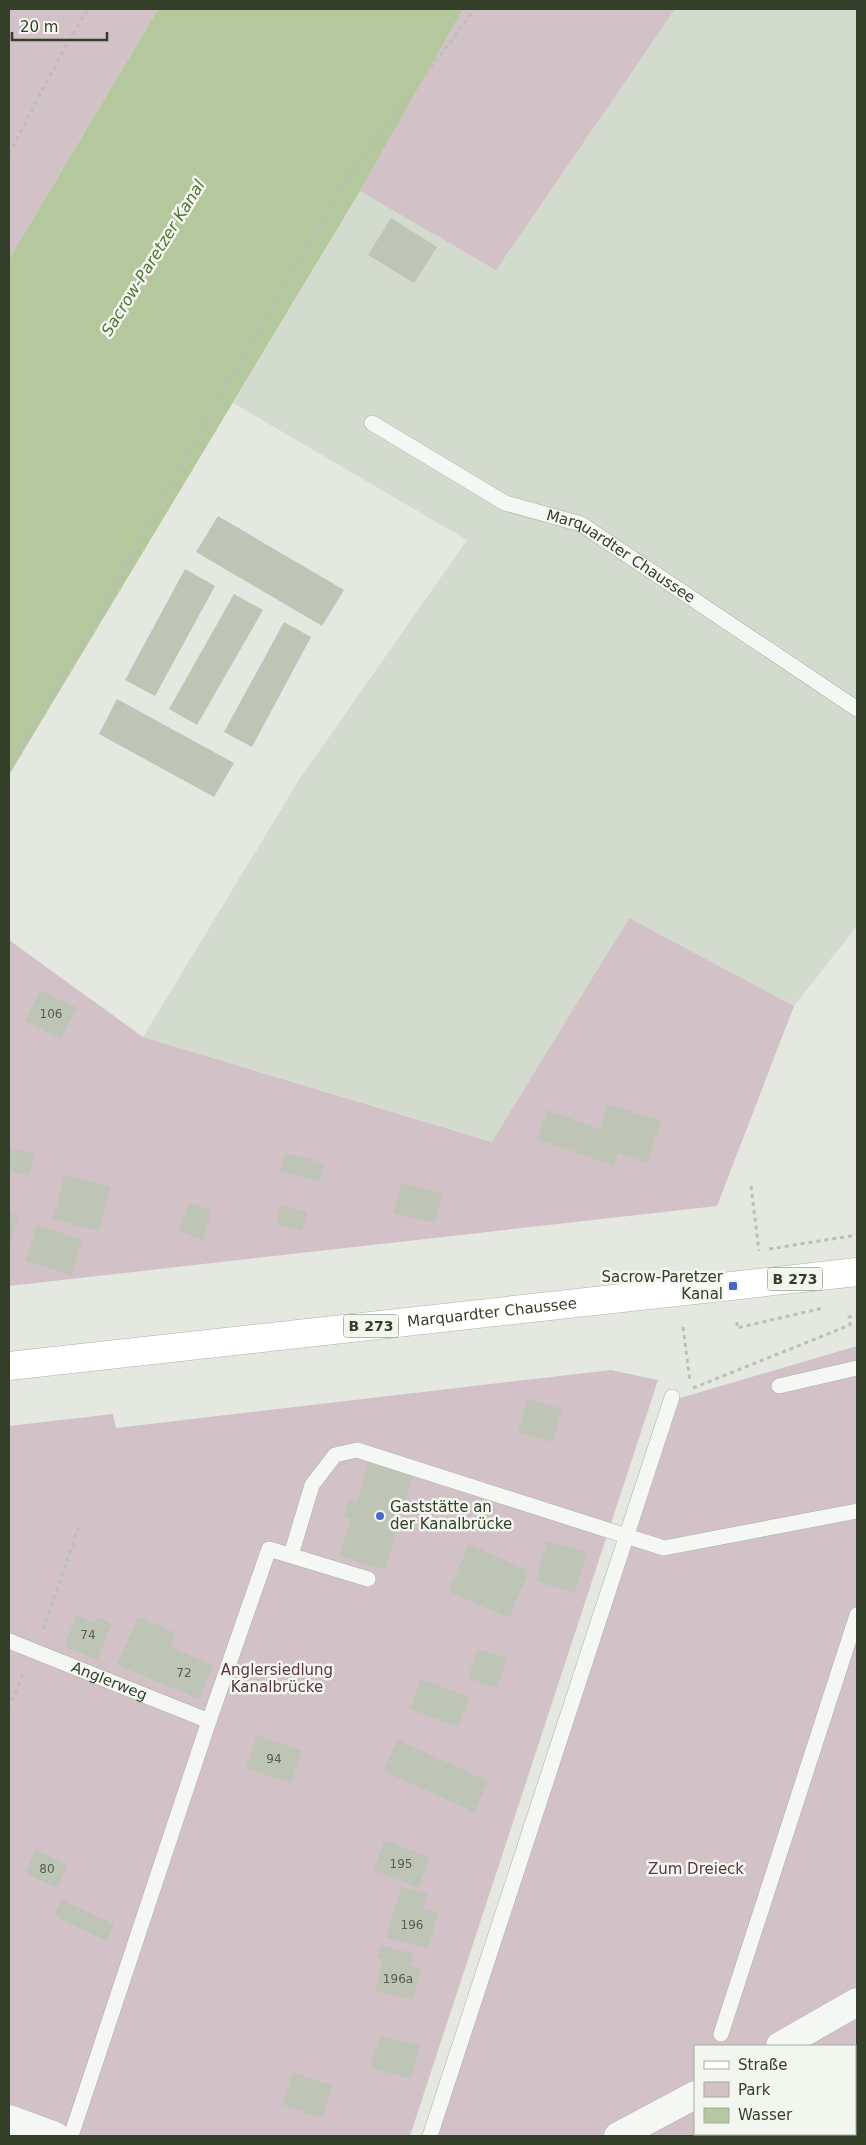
<svg xmlns="http://www.w3.org/2000/svg" width="866" height="2145" viewBox="0 0 866 2145" font-family="'DejaVu Sans',sans-serif">
	<rect width="100%" height="100%" fill="#e4e8e0"/>
	<polygon fill="#d3dace" points="463,9 857,9 857,926 794,1006 629,918 493,1142 143,1037 299,780 467,540 233,403 360,191"/>
	<g fill="#d2c1c7" fill-rule="evenodd">
		<polygon points="9,9 158,9 9,259"/>
		<polygon points="463,9 675,9 496,270 360,191"/>
		<polygon points="629,918 794,1006 717,1206 9,1286 9,940 143,1037 492,1142"/>
		<path d="M857,1346V2136H431L440,2128L680,1398ZM695,2046H855V2134H695Z"/>
		<polygon points="611,1370 658,1380 410,2136 9,2136 9,1426 113,1414 116,1428"/>
	</g>
	<polygon fill="#b4c79d" points="158,9 463,9 360,191 9,775 9,259"/>
	<g fill="#bec5b7">
		<polygon points="391,218 437,247 414,283 368,255"/>
		<polygon points="218,516 344,590 322,626 196,552"/>
		<polygon points="185,569 215,586 155,696 125,680"/>
		<polygon points="234,594 263,610 197,725 169,709"/>
		<polygon points="284,622 311,637 252,747 224,732"/>
		<polygon points="117,699 234,763 214,797 99,734"/>
		<polygon points="40,990 77,1008 61,1039 25,1021"/>
		<polygon points="607,1104 661,1121 647,1163 618,1153 614,1166 537,1139 547,1110 600,1129"/>
		<polygon points="9,1148 35,1154 29,1176 9,1171"/>
		<polygon points="285,1153 324,1163 320,1182 280,1171"/>
		<polygon points="64,1175 110,1187 99,1231 53,1219"/>
		<polygon points="401,1183 442,1193 435,1223 394,1213"/>
		<polygon points="189,1202 212,1211 202,1240 179,1231"/>
		<polygon points="280,1206 307,1212 302,1231 276,1225"/>
		<polygon points="9,1212 19,1216 9,1244"/>
		<polygon points="37,1225 83,1240 71,1275 26,1261"/>
		<polygon points="527,1399 562,1409 553,1442 518,1433"/>
		<polygon points="369,1462 413,1476 385,1570 339,1556 351,1519 344,1517 348,1501 356,1503"/>
		<polygon points="547,1541 587,1552 575,1593 536,1581"/>
		<polygon points="469,1544 529,1571 509,1618 448,1591"/>
		<polygon points="77,1615 95,1623 97,1617 112,1624 97,1660 64,1646"/>
		<polygon points="138,1617 176,1633 170,1647 213,1665 199,1699 117,1665"/>
		<polygon points="478,1649 507,1658 497,1688 468,1678"/>
		<polygon points="421,1679 469,1697 458,1727 410,1709"/>
		<polygon points="257,1735 302,1751 291,1783 246,1768"/>
		<polygon points="398,1740 488,1781 474,1812 383,1771"/>
		<polygon points="385,1840 430,1858 418,1888 373,1870"/>
		<polygon points="36,1850 68,1865 57,1888 25,1873"/>
		<polygon points="401,1887 427,1894 423,1909 438,1913 428,1949 386,1937"/>
		<polygon points="62,1900 114,1924 107,1941 54,1916"/>
		<polygon points="381,1945 414,1954 410,1966 421,1969 413,2000 375,1990 383,1959 377,1958"/>
		<polygon points="380,2035 420,2046 411,2079 370,2068"/>
		<polygon points="293,2072 333,2086 322,2118 282,2104"/>
	</g>
	<g fill="none" stroke-linecap="round" stroke-linejoin="round">
		<g stroke="#abb2a5" stroke-width="16">
			<g id="service">
				<path id="s1" d="M372,423L505,503L581,524L857,709"/>
				<polyline points="779,1386 857,1368"/>
				<polyline points="291,1555 312,1485 335,1455 357,1450 664,1548 857,1511"/>
				<path id="s2" d="M9,1641L209,1721"/>
				<polyline points="721,2034 857,1615"/>
				<polyline points="71,2136 209,1721 269,1549 368,1579"/>
				<polyline points="430,2136 672,1397"/>
			</g>
		</g>
		<g stroke="#abb2a5" stroke-width="29">
			<g id="minor">
				<polyline points="780,2046 857,2002"/>
				<polyline points="9,2119 55,2136"/>
				<polyline points="618,2136 695,2095"/>
			</g>
		</g>
		<g stroke="#a9b4a0" stroke-width="29">
			<g id="primary">
				<path id="s3" d="M9,1366L857,1272"/>
			</g>
		</g>
		<g stroke="#bac0b6" stroke-width="3" stroke-dasharray="4 4" stroke-linecap="butt">
			<polyline points="9,154 63,51 88,9"/>
			<polyline points="9,766 77,654 249,346 349,177 475,9"/>
			<polyline points="751,1186 759,1251"/>
			<polyline points="769,1249 857,1235"/>
			<polyline points="737,1322 737,1328 823,1308"/>
			<polyline points="683,1327 690,1381"/>
			<polyline points="693,1388 850,1325 849,1317 857,1316"/>
			<polyline points="43,1629 79,1526"/>
			<polyline points="9,1708 24,1671"/>
		</g>
		<use href="#service" stroke="#f4f7f3" stroke-width="15"/>
		<use href="#minor" stroke="#f4f7f3" stroke-width="28"/>
		<use href="#primary" stroke="#fff" stroke-width="28"/>
	</g>
	<g fill="#4a67c8" stroke="#f3f6ef" stroke-width="2">
		<rect x="728" y="1281" width="10" height="10" rx="2.5"/>
		<circle cx="380" cy="1516" r="5"/>
	</g>
	<g text-anchor="middle" dominant-baseline="central" stroke-width="5" stroke-linejoin="round" paint-order="stroke">
		<g font-size="12" fill="#56604c">
			<text x="51" y="1014">106</text>
			<text x="88" y="1635">74</text>
			<text x="184" y="1673">72</text>
			<text x="274" y="1759">94</text>
			<text x="401" y="1864">195</text>
			<text x="47" y="1869">80</text>
			<text x="412" y="1925">196</text>
			<text x="398" y="1979">196a</text>
		</g>
		<g fill="#f3f6ef" stroke="#6d7664" stroke-width="1">
			<rect x="767.5" y="1267.5" width="55" height="23" rx="4"/>
			<rect x="343.5" y="1314.5" width="55" height="23" rx="4"/>
		</g>
		<g font-size="14" font-weight="bold" fill="#333f29">
			<text x="795" y="1279">B 273</text>
			<text x="371" y="1326">B 273</text>
		</g>
		<g font-size="15" fill="#333f29" stroke="#f3f6ef">
			<text stroke="none"><textPath href="#s1" startOffset="284">Marquardter Chaussee</textPath></text>
			<text stroke="none"><textPath href="#s3" startOffset="486">Marquardter Chaussee</textPath></text>
			<text stroke="none"><textPath href="#s2" startOffset="108">Anglerweg</textPath></text>
		</g>
		<g font-size="15" fill="#333f29" stroke="#f3f6ef" text-anchor="end">
			<text x="723" y="1277">Sacrow-Paretzer<tspan x="723" dy="17">Kanal</tspan></text>
			<text x="390" y="1507" text-anchor="start">Gaststätte an<tspan x="390" dy="17">der Kanalbrücke</tspan></text>
		</g>
		<g font-size="15" fill="#5a3741" stroke="#f3f6ef">
			<text x="277" y="1670">Anglersiedlung<tspan x="277" dy="17">Kanalbrücke</tspan></text>
			<text x="696" y="1869">Zum Dreieck</text>
		</g>
		<g font-size="16" font-style="italic" fill="#557135" stroke="#f3f6ef">
			<text transform="translate(153 258) rotate(-58)">Sacrow-Paretzer Kanal</text>
		</g>
	</g>
	<rect width="866" height="2145" fill="none" stroke="#333f29" stroke-width="20"/>
	<rect x="694" y="2045" width="162" height="90" fill="#f3f6ef" stroke="#a6ada0"/>
	<rect x="704" y="2061" width="25" height="8" fill="#ffffff" stroke="#a6ada0"/>
	<text x="738" y="2070" font-size="15" fill="#333f29">Straße</text>
	<rect x="704" y="2082" width="25" height="15" fill="#d2c1c7" stroke="#a6ada0"/>
	<text x="738" y="2095" font-size="15" fill="#333f29">Park</text>
	<rect x="704" y="2108" width="25" height="15" fill="#b4c79d" stroke="#a6ada0"/>
	<text x="738" y="2120" font-size="15" fill="#333f29">Wasser</text>
	<path d="M12 32v8h95v-8" fill="none" stroke="#333f29" stroke-width="2.5"/>
	<text x="20" y="32" font-size="15" fill="#333f29" stroke="#f3f6ef" stroke-width="4" paint-order="stroke">20 m</text>
</svg>
